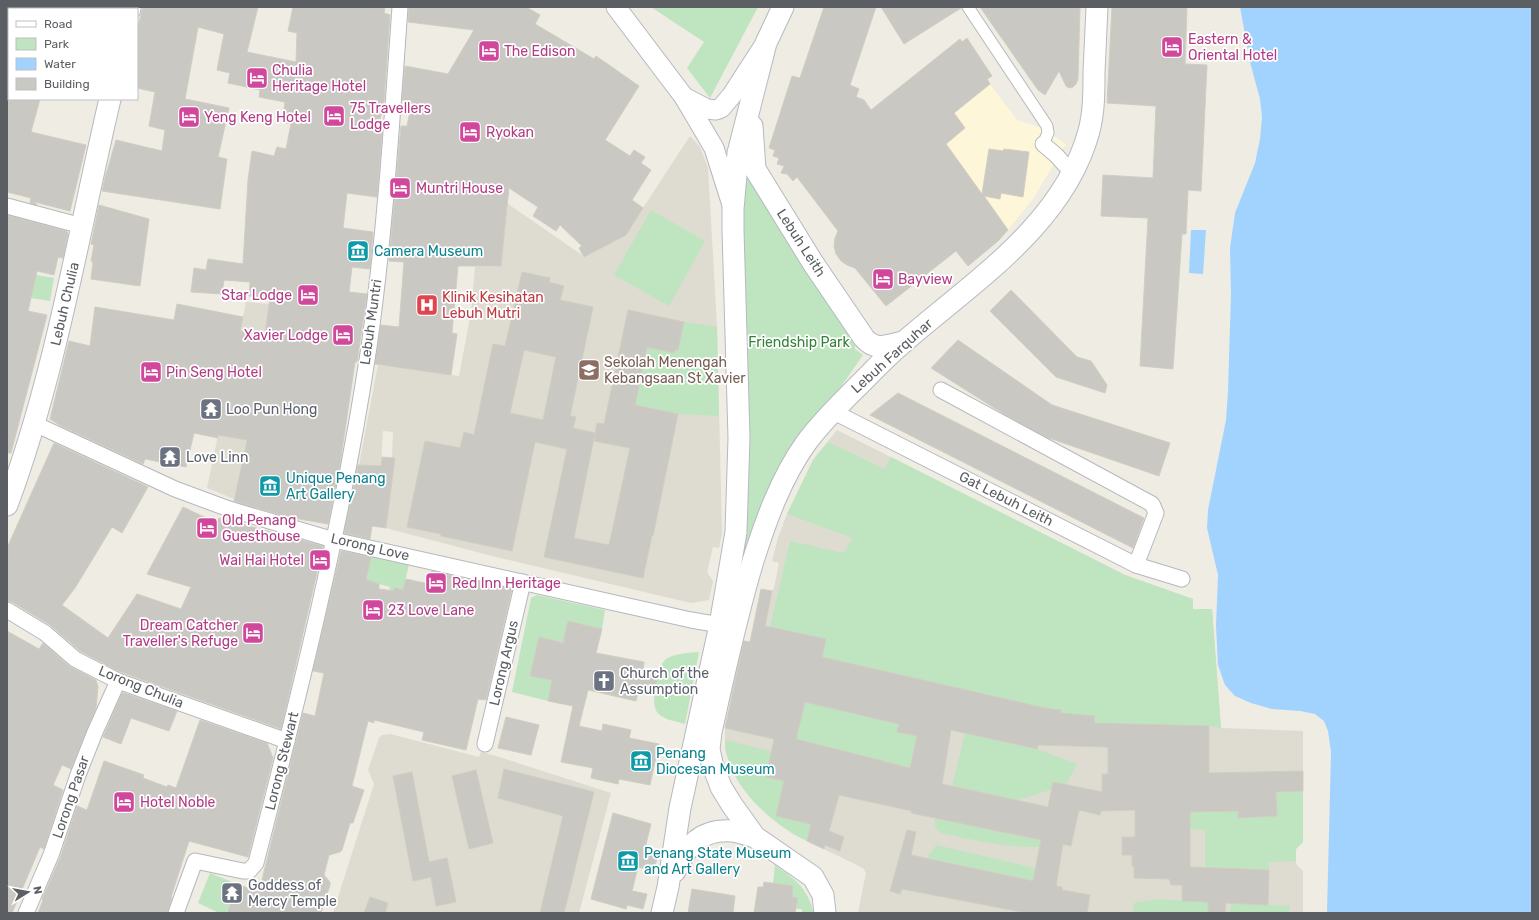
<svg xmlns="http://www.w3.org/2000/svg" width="1539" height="920" viewBox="0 0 1539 920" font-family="Rubik,sans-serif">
	<rect width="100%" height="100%" fill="#eeece3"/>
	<polygon fill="#fdf6d8" points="990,84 1017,120 1042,128 1066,144 1033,199 1008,230 945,144 965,128 954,113"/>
	<g fill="#dedbd1">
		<polygon points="690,136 700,147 708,168 717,327 722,533 719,548 713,547 707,572 713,581 709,600 691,603 492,556 386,528 395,459 392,458 393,432 383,431 381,466 359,465 378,365 459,376 471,312 475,267 501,266 508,204 585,257 626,234"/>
		<polygon points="246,302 270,304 248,431 234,499 207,488"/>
		<polygon points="837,430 1125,575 1193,599 1193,609 1212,609 1221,728 1303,731 1303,842 1296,849 1296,864 1303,871 1303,913 858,913 866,873 863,868 793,834 771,818 755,803 743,788 730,765 725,750 725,727 741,640 750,642 761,589 772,591 774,588 779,563 772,561 778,538 787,514 813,460"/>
		<polygon points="390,734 479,757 481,752 496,756 611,793 579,913 333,913 374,784 368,770 379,738 382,735"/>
	</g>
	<g fill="#bfe5c0">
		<polygon points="651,7 758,7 710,98 687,68 704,42"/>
		<polygon points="743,149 855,326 855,349 863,355 827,407 735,588"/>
		<polygon points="651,210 705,241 669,306 614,275"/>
		<polygon points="36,275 54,278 50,301 31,298"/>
		<polygon points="684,322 717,327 719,416 678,414 635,405 648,343 655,349 674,353 675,350 678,350"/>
		<polygon points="828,442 885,469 891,457 1125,575 1193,599 1193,609 1212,609 1221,728 1209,726 1094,724 1060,713 1061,710 1045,708 822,657 825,639 770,627 790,541 843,553 853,538 787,514 813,460"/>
		<polygon points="371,554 409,564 393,634 388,594 390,587 379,584 377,593 361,601"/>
		<polygon points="537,595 605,610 602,629 568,621 563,643 539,637 531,675 552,680 548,701 512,692 531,598"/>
		<path d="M699,652L685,724C677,721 662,720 657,712C650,702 657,666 666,659C675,653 689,653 699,652Z"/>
		<polygon points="805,702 899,724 897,732 917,736 910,768 796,739"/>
		<polygon points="965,733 1037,749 1077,764 1066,785 1018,800 952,786"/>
		<path d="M725,740L782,754L781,761L770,758L766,777L820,788L807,841C770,823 726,784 725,740Z"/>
		<polygon points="1303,791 1303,842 1296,849 1296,861 1269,862 1269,870 1205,868 1205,830 1190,829 1190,812 1238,811 1238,818 1277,816 1276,792"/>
		<path d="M935,818L1041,840L1040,847C1006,848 974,840 941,833L935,827Z"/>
		<polygon points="936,845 1035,868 1033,881 927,858"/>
		<path d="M775,865C797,881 806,886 814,913H802V909H796L798,898L792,897L793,886L773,883Z"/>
		<polygon points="210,873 237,884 226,913 219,913 198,903"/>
		<polygon points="1158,899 1208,902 1208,913 1133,913 1134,903"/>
		<polygon points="1231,903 1290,906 1289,913 1230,913"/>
	</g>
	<g fill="#a2d3fe">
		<polygon points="1240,7 1532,7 1532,913 1327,913 1331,752 1328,731 1324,721 1315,714 1300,711 1272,709 1251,703 1235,696 1225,685 1218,665 1216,626 1218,575 1207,528 1208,510 1226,420 1228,391 1231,295 1230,248 1235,213 1255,163 1260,139 1262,117 1260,99 1250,62"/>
		<polygon points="1191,230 1206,230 1203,274 1189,273"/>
	</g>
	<g fill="#cac8c2" stroke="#d2cdc1" fill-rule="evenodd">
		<polygon points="143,7 258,7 247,52 296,62 297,33 288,31 293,7 385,7 384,13 390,15 384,101 380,120 383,121 377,197 347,193 343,228 373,232 370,269 352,267 349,292 367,294 357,362 355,362 340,464 328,524 288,517 234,501 247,440 218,435 218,438 194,433 186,467 145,459 143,464 61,426 50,419 69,341 90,346 95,307 174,320 177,304 243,317 240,331 265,334 270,298 249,296 250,282 224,280 222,294 191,292 194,268 206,270 208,259 243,264 248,180 252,151 274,156 277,147 286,149 291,124 282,122 285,102 259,97 260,90 228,83 230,73 217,70 224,34 198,27 185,99 229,108 218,157 227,159 220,209 102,191 105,178 116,140 162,151 165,130 149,126 155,92 137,88 137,30"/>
		<polygon points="409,7 526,7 540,15 535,24 594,59 596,56 639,86 605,140 630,156 634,150 645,157 641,163 651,170 632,200 643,208 626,235 584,257 579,248 582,246 560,225 556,231 533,216 538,207 509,188 501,266 458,266 452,333 457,334 451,375 375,364 381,325 399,327 404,262 389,261 401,126 407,126 412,102 402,100 405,66 448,74 474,30 408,22"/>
		<polygon points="824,7 876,7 850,85 859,89 856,97 864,100 871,110 960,39 962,42 967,38 992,76 987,79 990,84 954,113 965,128 946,144 982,194 989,149 1003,151 1004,149 1029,152 1023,197 1001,193 1000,199 984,196 1008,230 998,241 968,266 956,251 886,306 855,268 847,265 841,261 836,254 834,246 835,238 838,231 797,177 793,181 787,174 781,173 784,166 777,164 779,158 773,156 775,150 769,148 792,76 800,78"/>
		<polygon points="881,7 961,7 961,8 904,44"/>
		<polygon points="980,7 1080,7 1078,79 1076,84 1073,87 1069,88 1066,86 1059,71 1045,95 1038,90"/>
		<polygon points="1112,7 1187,7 1185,64 1207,65 1201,191 1188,190 1186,234 1182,234 1173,369 1140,366 1148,218 1101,216 1103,175 1153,178 1156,106 1107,103"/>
		<polygon points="7,99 40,99 31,132 86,145 70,211 35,202 37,205 30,203 31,198 7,192"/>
		<polygon points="99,205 149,219 140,286 91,279 93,262 91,261 94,245 91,244"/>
		<polygon points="7,215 66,231 68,233 63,258 58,257 54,275 37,271 28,311 47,315 11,453 7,453"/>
		<path d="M522,272L550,278L549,282L564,286L560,300L593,307L570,416L576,417L573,428L595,433L574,538L609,545L630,448L594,441L597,423L604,424L628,310L684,322L678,350H675L674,353L647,347L635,405L678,414L653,536L652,535L643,578L544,557L567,449L535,442L512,551L441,536V534L407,527L425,441L460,448L464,432L474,435L493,344L505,346ZM524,350L556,357L543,420L510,413Z"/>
		<polygon points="1011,290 1077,357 1091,361 1107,385 1105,393 1056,377 990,311"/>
		<polygon points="958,340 1052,405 1170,443 1159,476 1046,437 1007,416 931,368"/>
		<polygon points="898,393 1144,518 1133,548 870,415"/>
		<polygon points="54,443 148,487 122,533 112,527 75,588 62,605 108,638 137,594 181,609 191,587 147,574 183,507 217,523 219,518 323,546 281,729 118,671 80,651 50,625 12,602 7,601 7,548"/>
		<polygon points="382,457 395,458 386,528 372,526 370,539 344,533 358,465 381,466"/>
		<polygon points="341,551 371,557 366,580 379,584 379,589 394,591 394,588 403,590 406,579 429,584 432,571 512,589 486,700 478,699 466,750 422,740 424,732 374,720 374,723 368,721 352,786 364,790 353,823 350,823 342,850 340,852 329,855 324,875 330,882 330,885 321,913 227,913 237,884 259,892 303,713 315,716 324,673 313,671"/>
		<path d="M761,589L772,591L765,626L826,639L822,657L1045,708L1061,710L1060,713L1095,716L1094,723L1209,726V773L1303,771V791L1276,792L1277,816L1238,818V811L1190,812V867L1269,870L1268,905L1226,903L1225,913H1208V902L1182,901V885H1171L1169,879L1134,878V866H1132V855H1122V837H1135V810L1101,811L1100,815L1079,810L1071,846L1063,844L1056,886L1062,887V890L1090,895L1087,913H1027L902,889L900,894L890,891L907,830L916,832L911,855L1033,881L1041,840L911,813L912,811L839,795L829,831L844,837L840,851L825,845L824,849L807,841L811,824L776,816L784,781L766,777L774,739L725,728L744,641L750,642ZM805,702L899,724L897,732L917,736L910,768L796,739ZM951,730L1037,749L1038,745L1108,747V774H1102V792L1053,782L1048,807L942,784Z"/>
		<polygon points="568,621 602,629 596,653 644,662 643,672 658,675 654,693 639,690 636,701 588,690 579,726 602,731 603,724 631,730 629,738 659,744 650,785 619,779 618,784 591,778 593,768 561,762 573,706 548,701 552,680 530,676 539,637 563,643"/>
		<polygon points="7,631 39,649 43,643 69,666 96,680 98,687 96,708 71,769 62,765 53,785 63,790 44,849 40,847 12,913 7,913"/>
		<polygon points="122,693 124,693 177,711 169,731 131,718 121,744 103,737"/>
		<polygon points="506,717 539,725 531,755 498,748"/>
		<polygon points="200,720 267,743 273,758 248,857 189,841 171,897 172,897 167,913 38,913 43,900 42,899 60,858 77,806 87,810 104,761 144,775 143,778 167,787 168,785 176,788"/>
		<polygon points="504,769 594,792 564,913 540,913 563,816 498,798"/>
		<polygon points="476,770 493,843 469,849 452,776"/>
		<polygon points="412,772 429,862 447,858 456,902 436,906 431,877 413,881 393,776"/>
		<polygon points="613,813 651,824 644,852 658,856 653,871 638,867 632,891 647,894 643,909 627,905 626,909 591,899"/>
		<polygon points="764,882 793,886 792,897 798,898 795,913 754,913 758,887 763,887"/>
		<polygon points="692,889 735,896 733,913 688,913"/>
		<polygon points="370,897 388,903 385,913 364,913"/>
	</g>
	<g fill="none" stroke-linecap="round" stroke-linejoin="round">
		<g stroke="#b5b8bd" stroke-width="13">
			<polyline id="pedestrian" points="968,7 1047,126 1048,133 1043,144"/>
		</g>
		<g stroke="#b5b8bd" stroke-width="17">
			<g id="minor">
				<polyline points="1043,144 1056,155 1073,174"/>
				<polyline points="7,206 82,226"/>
				<polyline points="941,390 1152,504 1156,513 1136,565"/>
				<polyline points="832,411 1136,565 1182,579"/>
				<polyline points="35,424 175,489 229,509 334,540 691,620 720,625"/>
				<polyline points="7,610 45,633 75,659 118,681 287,741"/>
				<polyline points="485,744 523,582"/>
				<polyline points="26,913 51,855 78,775 95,732 118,681"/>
				<path d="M176,913L195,861L243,871H249L256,863C300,692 343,521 369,347C385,234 392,120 400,7"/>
			</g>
		</g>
		<g stroke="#b5b8bd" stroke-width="21">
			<g id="tertiary">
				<polyline points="616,7 684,97 714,148 733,208"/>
				<polyline points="684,97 707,109 716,110 721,108 732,95 763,47"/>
			</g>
		</g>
		<g stroke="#b6b9bf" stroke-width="23">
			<g id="secondary">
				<polyline points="130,9 130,7"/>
				<path d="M752,126L755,169L813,263L864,338C876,352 888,345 903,342"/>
				<path d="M7,505C56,373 78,235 110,99"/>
				<path d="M675,871C686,846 701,829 731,831C738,831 747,835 755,837"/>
				<polyline points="662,913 668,887 680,808 720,625 736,532 739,438 733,230 733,209 738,153 766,43 783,7"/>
				<path d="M825,913L823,895L813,877L755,837L732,805L721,787L712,763L709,749L711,732C724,674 736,617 753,561C766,520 781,478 806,443C822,421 842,402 861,383C875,369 889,354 905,341C973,282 1064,224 1089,131C1094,112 1094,92 1094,72C1095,50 1096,29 1097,7"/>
			</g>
		</g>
		<use href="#pedestrian" stroke="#fff" stroke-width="11"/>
		<use href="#minor" stroke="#fff" stroke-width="15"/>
		<use href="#tertiary" stroke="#fff" stroke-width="19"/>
		<use href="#secondary" stroke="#fff" stroke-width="21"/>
	</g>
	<defs>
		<g id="hotel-square" transform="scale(1.15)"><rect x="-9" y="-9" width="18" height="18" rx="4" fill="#d1479c" stroke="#fff"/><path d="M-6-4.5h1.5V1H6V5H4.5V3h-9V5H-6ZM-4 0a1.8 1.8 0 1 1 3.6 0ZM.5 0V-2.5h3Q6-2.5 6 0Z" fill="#fff"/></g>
		<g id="museum-square" transform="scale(1.15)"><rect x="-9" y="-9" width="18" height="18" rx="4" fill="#0f9aa8" stroke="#fff"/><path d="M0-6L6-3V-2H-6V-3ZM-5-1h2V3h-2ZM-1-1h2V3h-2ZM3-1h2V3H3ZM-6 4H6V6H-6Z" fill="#fff"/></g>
		<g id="hospital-square" transform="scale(1.15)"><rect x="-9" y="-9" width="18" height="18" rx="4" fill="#e0444e" stroke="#fff"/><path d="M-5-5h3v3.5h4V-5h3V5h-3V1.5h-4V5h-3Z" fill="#fff"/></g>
		<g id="school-square" transform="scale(1.15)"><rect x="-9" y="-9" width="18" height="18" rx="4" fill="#8d6e63" stroke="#fff"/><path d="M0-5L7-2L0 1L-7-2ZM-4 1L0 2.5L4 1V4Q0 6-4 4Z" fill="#fff"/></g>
		<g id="temple-square" transform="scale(1.15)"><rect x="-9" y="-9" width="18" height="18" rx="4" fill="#6b7280" stroke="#fff"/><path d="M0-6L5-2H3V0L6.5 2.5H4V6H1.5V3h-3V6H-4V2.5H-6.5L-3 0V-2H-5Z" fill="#fff"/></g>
		<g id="church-square" transform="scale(1.15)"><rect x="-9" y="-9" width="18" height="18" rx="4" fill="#6b7280" stroke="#fff"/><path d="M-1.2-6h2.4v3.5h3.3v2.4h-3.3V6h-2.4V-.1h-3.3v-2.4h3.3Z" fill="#fff"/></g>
	</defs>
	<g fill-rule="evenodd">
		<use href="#hotel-square" x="1172" y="47"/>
		<use href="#hotel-square" x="489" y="51"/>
		<use href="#hotel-square" x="257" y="78"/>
		<use href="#hotel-square" x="334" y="116"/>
		<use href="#hotel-square" x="189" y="117"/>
		<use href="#hotel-square" x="470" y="132"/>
		<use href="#hotel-square" x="400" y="188"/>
		<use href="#museum-square" x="358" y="251"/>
		<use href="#hotel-square" x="883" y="279"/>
		<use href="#hotel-square" x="308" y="295"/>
		<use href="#hospital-square" x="427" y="305"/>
		<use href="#hotel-square" x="343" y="335"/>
		<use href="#school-square" x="589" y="370"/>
		<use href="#hotel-square" x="151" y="372"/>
		<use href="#temple-square" x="211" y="409"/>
		<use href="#temple-square" x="170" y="457"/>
		<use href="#museum-square" x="270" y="486"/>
		<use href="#hotel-square" x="207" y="528"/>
		<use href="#hotel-square" x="320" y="560"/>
		<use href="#hotel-square" x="436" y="583"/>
		<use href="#hotel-square" x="373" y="610"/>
		<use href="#hotel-square" x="253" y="633"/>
		<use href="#church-square" x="604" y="681"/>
		<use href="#museum-square" x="641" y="761"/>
		<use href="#hotel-square" x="124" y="802"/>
		<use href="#museum-square" x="628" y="861"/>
		<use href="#temple-square" x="232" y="893"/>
	</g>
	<g text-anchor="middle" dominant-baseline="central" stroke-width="3.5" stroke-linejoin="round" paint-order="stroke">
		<g font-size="14" fill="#b23c85" stroke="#fff" text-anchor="start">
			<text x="1188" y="39">Eastern &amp;<tspan x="1188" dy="16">Oriental Hotel</tspan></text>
			<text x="504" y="51">The Edison</text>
			<text x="272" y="70">Chulia<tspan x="272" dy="16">Heritage Hotel</tspan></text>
			<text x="350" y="108">75 Travellers<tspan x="350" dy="16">Lodge</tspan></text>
			<text x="204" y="117">Yeng Keng Hotel</text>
			<text x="486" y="132">Ryokan</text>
			<text x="416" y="188">Muntri House</text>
			<text x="898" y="279">Bayview</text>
			<text x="292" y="295" text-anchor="end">Star Lodge</text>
			<text x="328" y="335" text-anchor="end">Xavier Lodge</text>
			<text x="166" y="372">Pin Seng Hotel</text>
			<text x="222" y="520">Old Penang<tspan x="222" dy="16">Guesthouse</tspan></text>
			<text x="304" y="560" text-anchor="end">Wai Hai Hotel</text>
			<text x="452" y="583">Red Inn Heritage</text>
			<text x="388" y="610">23 Love Lane</text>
			<text x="238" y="625" text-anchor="end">Dream Catcher<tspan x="238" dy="16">Traveller's Refuge</tspan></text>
			<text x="140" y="802">Hotel Noble</text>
		</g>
		<g font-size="14" fill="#5b5e63" stroke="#fff">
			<text transform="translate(801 243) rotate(57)">Lebuh Leith</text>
			<text transform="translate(65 304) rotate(-77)">Lebuh Chulia</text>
			<text transform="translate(371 322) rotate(-82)">Lebuh Muntri</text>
			<text transform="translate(892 356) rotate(-42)">Lebuh Farquhar</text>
			<text transform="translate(1006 499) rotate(27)">Gat Lebuh Leith</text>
			<text transform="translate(370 547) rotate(13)">Lorong Love</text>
			<text transform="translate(504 663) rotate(-77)">Lorong Argus</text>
			<text transform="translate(141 687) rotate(22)">Lorong Chulia</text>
			<text transform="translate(282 761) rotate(-76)">Lorong Stewart</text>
			<text transform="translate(71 797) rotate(-71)">Lorong Pasar</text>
		</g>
		<g font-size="14" fill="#0d838f" stroke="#fff" text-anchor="start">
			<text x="374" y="251">Camera Museum</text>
			<text x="286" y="478">Unique Penang<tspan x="286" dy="16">Art Gallery</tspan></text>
			<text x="656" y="753">Penang<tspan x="656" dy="16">Diocesan Museum</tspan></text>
			<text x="644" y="853">Penang State Museum<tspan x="644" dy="16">and Art Gallery</tspan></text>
		</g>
		<g font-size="14" fill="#be3a42" stroke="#fff" text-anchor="start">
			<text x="442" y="297">Klinik Kesihatan<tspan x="442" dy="16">Lebuh Mutri</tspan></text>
		</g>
		<g font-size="14" fill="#34813a" stroke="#fff">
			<text x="799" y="342">Friendship Park</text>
		</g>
		<g font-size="14" fill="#785e54" stroke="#fff" text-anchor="start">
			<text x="604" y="362">Sekolah Menengah<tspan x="604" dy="16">Kebangsaan St Xavier</tspan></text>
		</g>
		<g font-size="14" fill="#5b616d" stroke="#fff" text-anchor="start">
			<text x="226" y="409">Loo Pun Hong</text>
			<text x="186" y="457">Love Linn</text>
			<text x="620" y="673">Church of the<tspan x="620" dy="16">Assumption</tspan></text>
			<text x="248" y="885">Goddess of<tspan x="248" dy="16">Mercy Temple</tspan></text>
		</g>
	</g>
	<rect width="1539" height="920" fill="none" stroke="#5b5e63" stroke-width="16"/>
	<rect x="8" y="8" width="130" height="92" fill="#ffffff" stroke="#bdbfc1"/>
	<rect x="16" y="21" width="20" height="6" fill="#ffffff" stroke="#bdbfc1"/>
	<text x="44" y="28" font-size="12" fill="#5b5e63">Road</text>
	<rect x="16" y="38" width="20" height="12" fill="#bfe5c0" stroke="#bdbfc1"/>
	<text x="44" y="48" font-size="12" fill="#5b5e63">Park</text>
	<rect x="16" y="58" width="20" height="12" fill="#a2d3fe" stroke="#bdbfc1"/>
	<text x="44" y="68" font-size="12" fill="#5b5e63">Water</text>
	<rect x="16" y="78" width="20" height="12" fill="#cac8c2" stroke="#bdbfc1"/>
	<text x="44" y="88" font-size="12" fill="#5b5e63">Building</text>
	<g transform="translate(28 892) rotate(79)" stroke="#ffffff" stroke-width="3" paint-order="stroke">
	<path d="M0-3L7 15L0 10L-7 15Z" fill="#5b5e63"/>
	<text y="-6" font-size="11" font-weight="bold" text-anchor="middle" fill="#5b5e63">N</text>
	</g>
</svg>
